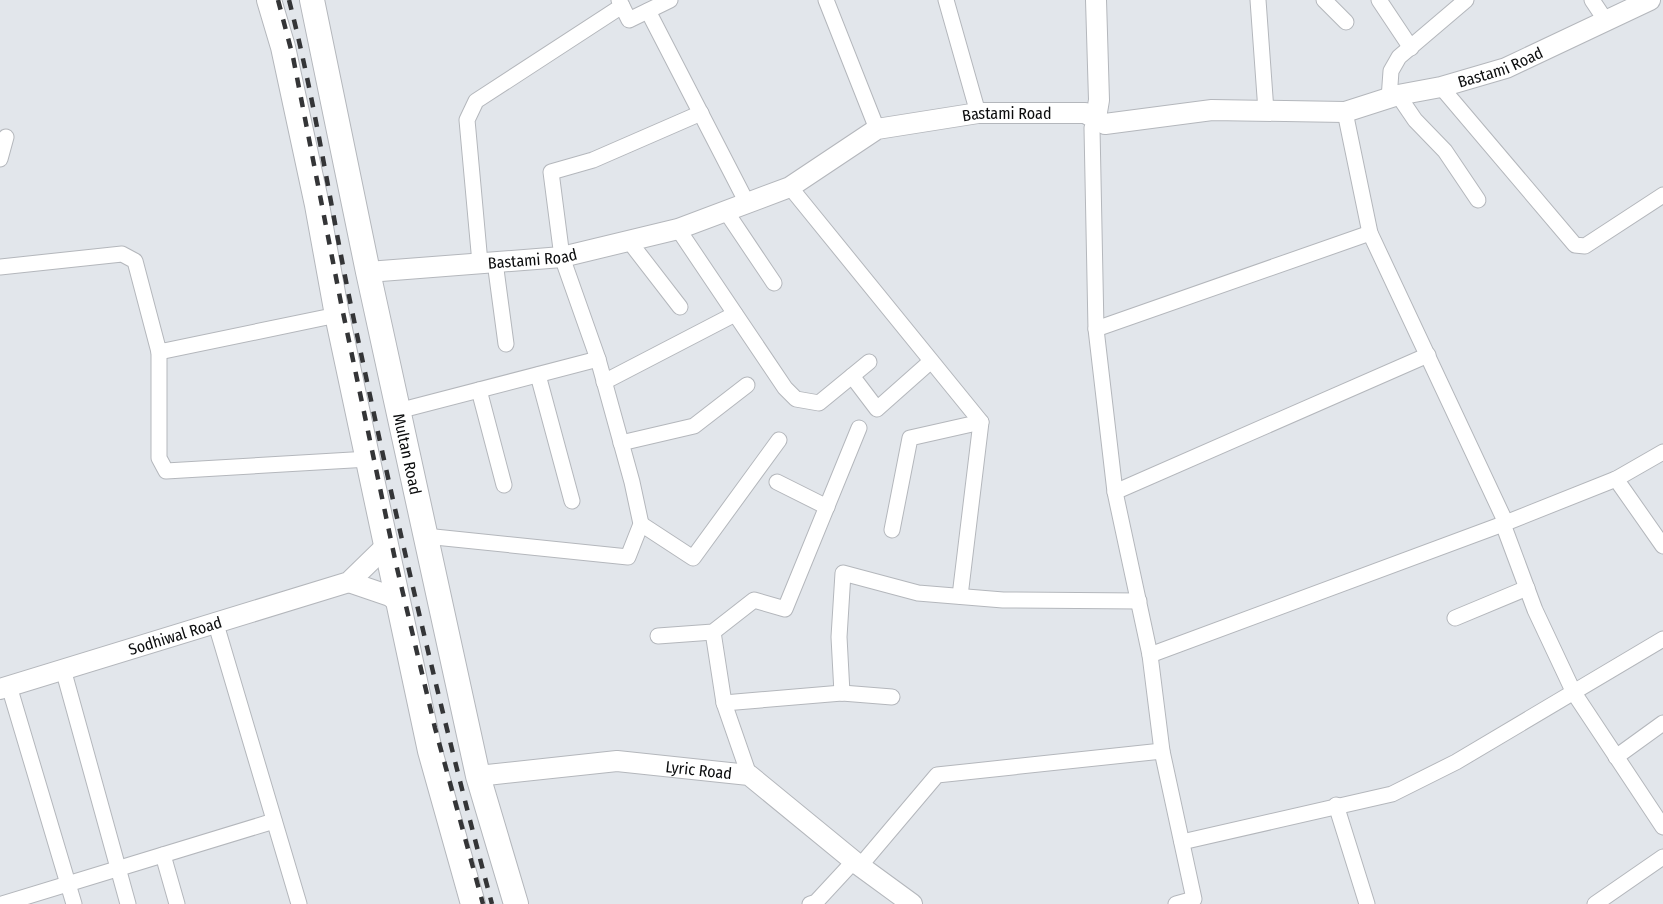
<svg xmlns="http://www.w3.org/2000/svg" width="1663" height="904" viewBox="0 0 1663 904" font-family="'Fira Sans Condensed',sans-serif">
	<rect width="100%" height="100%" fill="#e2e6eb"/>
	<g fill="none" stroke-linecap="round" stroke-linejoin="round">
		<g stroke="#b4b7bc" stroke-width="17">
			<g id="minor">
				<polyline points="619,0 629,20 670,0"/>
				<polyline points="826,0 877,129"/>
				<polyline points="946,0 978,113"/>
				<polyline points="1258,0 1266,111"/>
				<polyline points="1324,0 1346,22"/>
				<polyline points="1379,0 1411,48"/>
				<polyline points="1592,0 1606,21"/>
				<polyline points="648,11 747,203"/>
				<polyline points="1441,87 1575,245 1585,246 1663,195"/>
				<polyline points="1398,95 1415,120 1445,151 1478,200"/>
				<polyline points="1389,99 1391,71 1399,57 1466,0"/>
				<polyline points="1345,112 1370,233 1506,523"/>
				<polyline points="1096,118 1092,128 1096,329 1115,492 1150,655 1162,751 1194,899 1176,904"/>
				<polyline points="0,159 6,137"/>
				<polyline points="790,187 981,422 960,596"/>
				<polyline points="725,210 774,283"/>
				<polyline points="678,229 785,388 796,399 819,403 869,362"/>
				<polyline points="629,241 680,307"/>
				<polyline points="495,262 506,344"/>
				<polyline points="480,263 467,120 476,101 622,6"/>
				<polyline points="0,267 122,254 135,261 159,352 337,315"/>
				<polyline points="1096,329 1370,233"/>
				<polyline points="159,352 159,458 166,471 369,459"/>
				<polyline points="538,375 572,501"/>
				<polyline points="852,376 877,409 930,362"/>
				<polyline points="604,382 735,314"/>
				<polyline points="479,390 504,485"/>
				<polyline points="398,411 598,359"/>
				<polyline points="621,443 694,426 747,385"/>
				<polyline points="1616,479 1663,546"/>
				<polyline points="777,482 827,507"/>
				<polyline points="1115,492 1428,355"/>
				<polyline points="641,524 693,558 779,440"/>
				<polyline points="1503,524 1535,610 1574,693 1663,827"/>
				<polyline points="892,530 910,438 981,422"/>
				<polyline points="425,536 628,557 641,524 632,482 598,359 562,257 551,172 593,160 701,113"/>
				<polyline points="1455,618 1527,588"/>
				<polyline points="215,621 299,904"/>
				<polyline points="713,632 724,703 749,775"/>
				<polyline points="658,636 713,632 754,600 785,609 859,428"/>
				<polyline points="1150,655 1503,524 1616,479 1663,452"/>
				<polyline points="63,669 128,904"/>
				<polyline points="9,686 74,904"/>
				<polyline points="842,693 839,637 843,573 918,593 1003,600 1139,601"/>
				<polyline points="724,703 842,693 892,697"/>
				<polyline points="1616,757 1663,723"/>
				<polyline points="1336,805 1367,904"/>
				<polyline points="1182,842 1392,794 1456,762 1663,639"/>
				<polyline points="163,855 177,904"/>
				<polyline points="860,866 937,775 1162,751"/>
				<polyline points="2,904 274,821"/>
				<polyline points="810,904 816,902 854,861"/>
				<polyline points="1595,904 1663,857"/>
			</g>
		</g>
		<g stroke="#b4b7bc" stroke-width="22">
			<g id="tertiary">
				<polyline points="1096,118 1099,100 1096,0"/>
				<path id="s1" d="M368,272L562,257L678,229L790,187L877,129L978,113H1085L1105,124L1212,110L1345,112L1398,95L1441,87L1506,68L1650,0"/>
				<polyline points="349,582 390,596 399,603"/>
				<path id="s2" d="M0,689L349,582L387,545"/>
				<path id="s3" d="M478,776L617,761L749,775L860,866L912,904"/>
			</g>
		</g>
		<g stroke="#b4b7bc" stroke-width="26">
			<g id="primary">
				<polyline points="269,0 283,47 317,205 337,315 430,751 473,904"/>
				<path id="s4" d="M312,0L368,272L478,776L516,904"/>
			</g>
		</g>
		<use href="#minor" stroke="#fff" stroke-width="15"/>
		<use href="#tertiary" stroke="#fff" stroke-width="20"/>
		<use href="#primary" stroke="#fff" stroke-width="24"/>
		<g stroke="#343537" stroke-width="4.5" stroke-dasharray="10 10" stroke-linecap="butt">
			<polyline points="278,0 293,57 341,303 396,564 435,728 483,904"/>
			<path d="M289,0C315,101 330,204 351,306C393,507 439,706 492,904"/>
		</g>
	</g>
	<g text-anchor="middle" dominant-baseline="central" stroke-width="5" stroke-linejoin="round" paint-order="stroke">
		<g font-size="16" fill="#0b0c0d" stroke="#e2e6eb">
			<text stroke="none"><textPath href="#s1" startOffset="1173">Bastami Road</textPath></text>
			<text stroke="none"><textPath href="#s1" startOffset="669">Bastami Road</textPath></text>
			<text stroke="none"><textPath href="#s1" startOffset="165">Bastami Road</textPath></text>
			<text stroke="none"><textPath href="#s4" startOffset="464">Multan Road</textPath></text>
			<text stroke="none"><textPath href="#s2" startOffset="183">Sodhiwal Road</textPath></text>
			<text stroke="none"><textPath href="#s3" startOffset="222">Lyric Road</textPath></text>
		</g>
	</g>
</svg>
